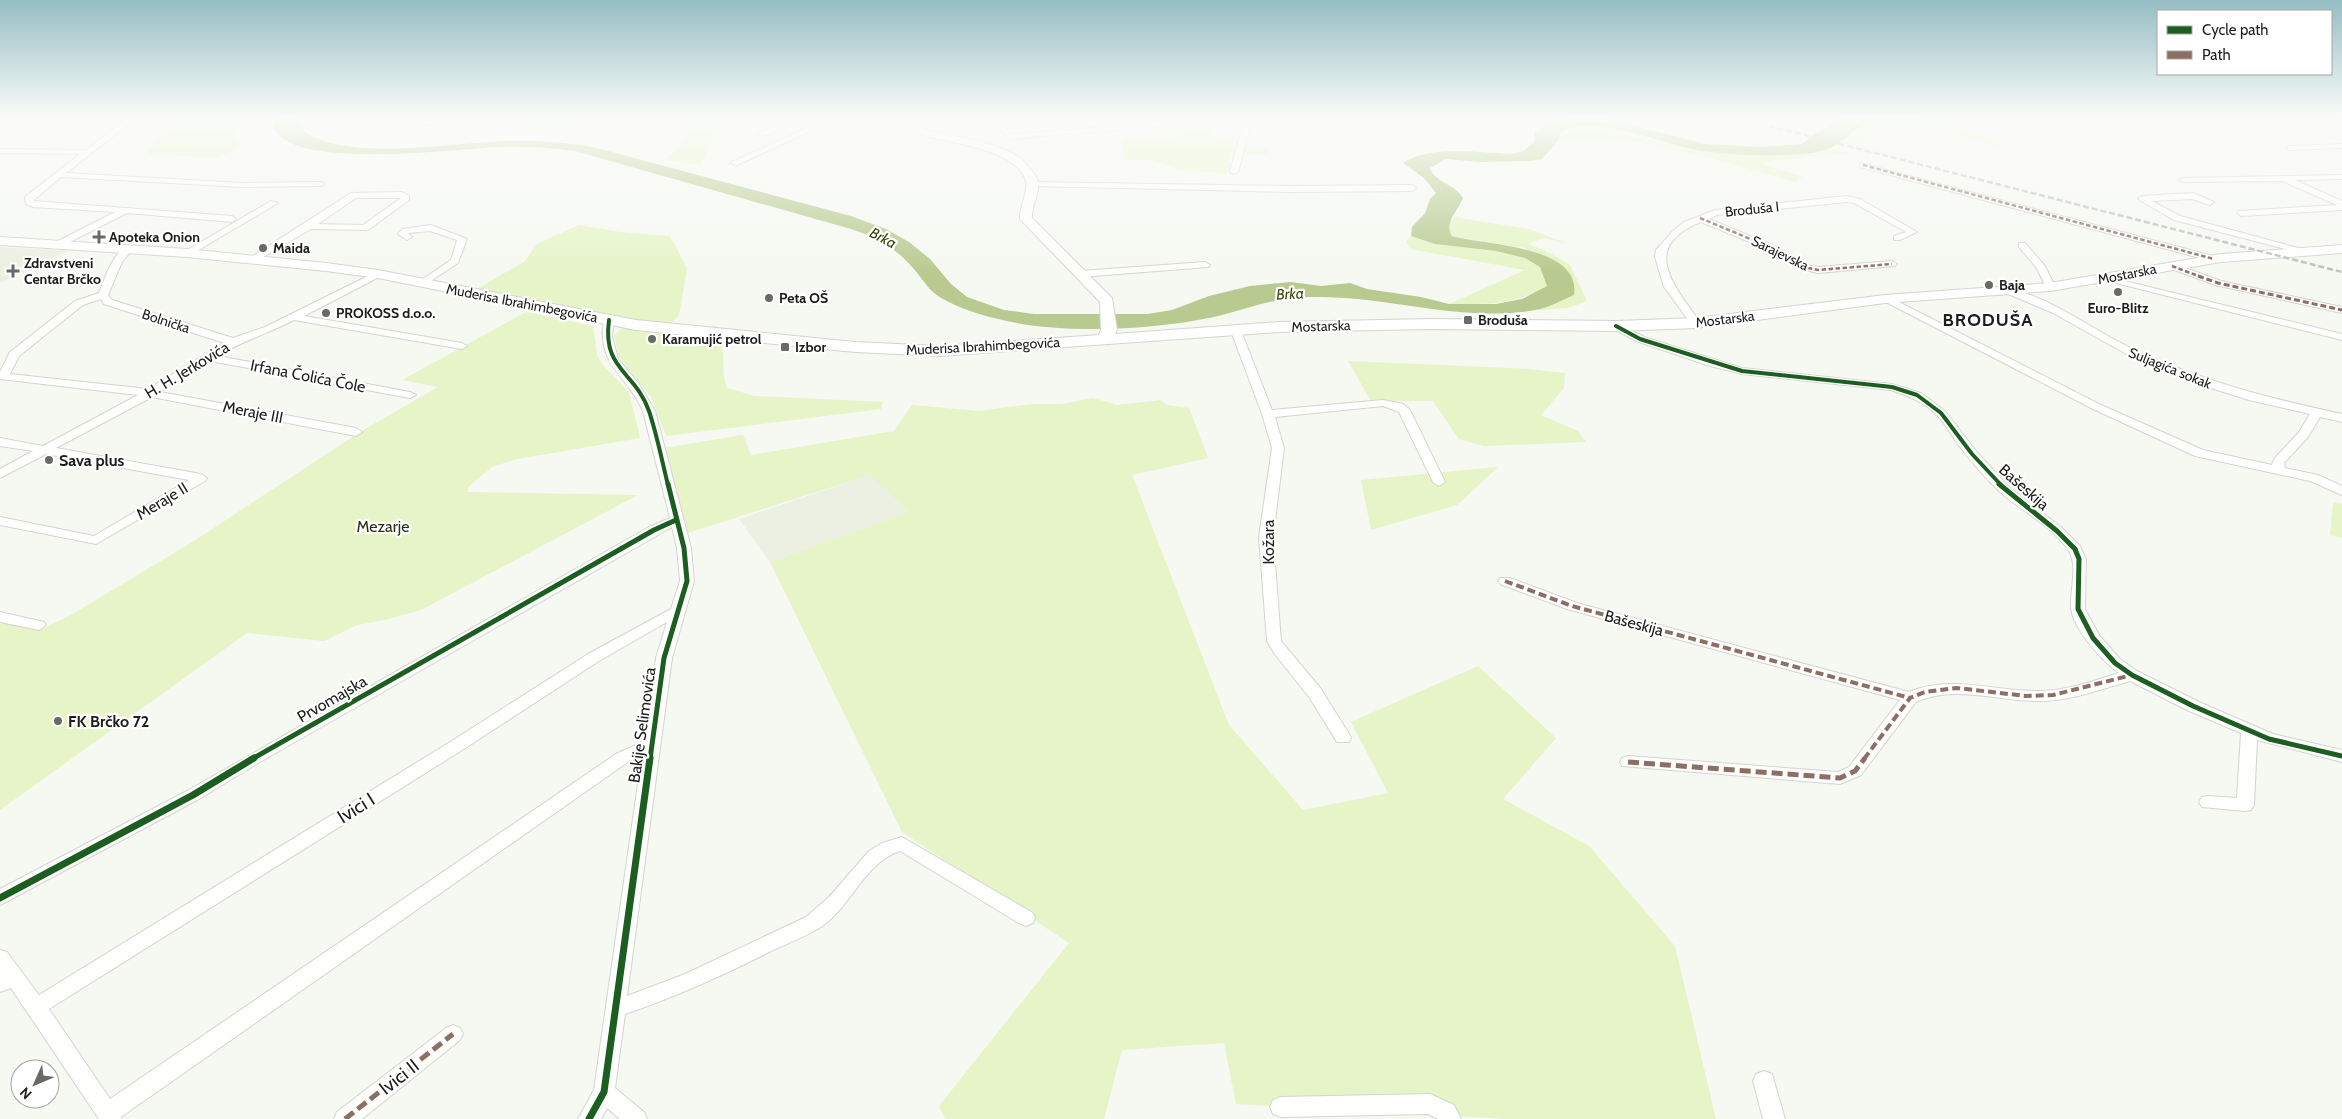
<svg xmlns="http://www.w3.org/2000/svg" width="2342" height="1119" viewBox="0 0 2342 1119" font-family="Cabin,sans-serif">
	<rect width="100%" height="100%" fill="#f6f8f2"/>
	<g fill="#ebf0e2">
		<polygon points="0,247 68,251 0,283"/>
		<polygon points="870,475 910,512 770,562 739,519"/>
	</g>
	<g fill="#e6f4c7">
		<polygon points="177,117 242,117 235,123 236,138 243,146 216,158 146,154"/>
		<path d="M562,117H743L713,136L701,165L665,160C675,151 687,141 686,126C656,107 584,129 549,131C536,132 523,129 510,129Z"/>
		<path d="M1936,117H2052L2050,123L1993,125L1973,122L1957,123L2002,146C1987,147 1978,140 1964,137C1938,131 1890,122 1867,134L1860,150L1837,144L1864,125L1913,123Z"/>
		<path d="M2099,117C2131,117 2163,122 2194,120L2195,117H2210L2219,122L2217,125L2207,127L2147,121L2158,129L2153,130L2108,122Z"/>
		<polygon points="1214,123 1211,137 1235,137 1234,146 1267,147 1267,154 1232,153 1228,174 1179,169 1152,160 1123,160 1123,137 1163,142 1179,135 1153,127"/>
		<path d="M1584,124L1696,150L1718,152L1769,154L1813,152L1830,148L1856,154L1840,153L1760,163L1803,177L1795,182C1732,165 1665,141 1600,139C1586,139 1572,141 1558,141L1561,132L1576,125Z"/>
		<path d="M1454,217L1529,229L1568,244L1544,238L1528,244L1546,251L1570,265L1587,301L1568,308L1537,310L1574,294L1525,248L1452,236C1446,228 1448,225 1454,217Z"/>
		<polygon points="579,225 621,232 670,236 687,268 679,316 668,325 477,289 525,261 537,244"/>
		<path d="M1411,236L1435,244L1496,251L1525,258L1540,267L1547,286C1512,306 1488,304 1449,304L1525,270L1410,249L1406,242Z"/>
		<polygon points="526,312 593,326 597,355 601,363 629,392 640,438 517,459 492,467 468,487 468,492 638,495 421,610 385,620 357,625 324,641 247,633 0,810 0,623 40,630 71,615 194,541 360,432 438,387 402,380"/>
		<path d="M625,325L682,333L720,342C726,357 721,373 727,388L755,396L883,402L881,409L666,436L651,397L619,357L614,335Z"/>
		<polygon points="1348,361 1529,369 1565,373 1564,388 1541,415 1578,431 1586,442 1484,446 1459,439 1433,401 1371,401"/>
		<polygon points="1093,398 1117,405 1161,400 1167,405 1189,408 1208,458 1132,475 1229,725 1303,810 1388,793 1351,722 1478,666 1556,738 1503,799 1589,846 1675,946 1716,1119 1506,1119 1236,1104 1224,1043 1122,1050 1104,1119 945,1119 939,1106 1069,943 902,832 770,562 909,512 870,475 685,534 664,448 743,435 751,455 894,431 912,405 979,411 1032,404 1062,404"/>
		<polygon points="1498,467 1457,505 1371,530 1361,480"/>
		<polygon points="2333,502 2342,504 2342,538 2330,535"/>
	</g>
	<path fill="#b8ca8f" d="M277,117H299V125C330,165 458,142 506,141C538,140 570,142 601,149L851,216L886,229L909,242L930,259L951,284L967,297L1004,310L1034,314H1147L1172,310L1209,296L1250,286L1291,282L1321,286L1350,283L1367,289L1421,297L1449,304H1496L1522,299L1547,286L1540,267L1525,258L1496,251L1435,244L1411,236L1412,227L1425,213L1430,199L1436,193L1424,178L1403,163C1429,145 1481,153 1512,154L1523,151L1534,142L1535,131L1564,117L1605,118L1706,144L1763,147L1802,144L1811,136L1843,117H1936C1918,124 1898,124 1879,124C1875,125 1868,123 1864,125C1854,129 1843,143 1830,148C1802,160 1728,155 1697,150C1662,144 1591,113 1561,132L1558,141L1542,159L1531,161L1479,162L1446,159L1430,168C1434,182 1455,184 1463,198C1458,211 1443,224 1452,236C1483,245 1582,245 1574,295C1562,300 1548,308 1535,310C1461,323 1389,296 1315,297C1274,297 1252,308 1214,317C1153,330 1058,335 998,319C977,314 951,306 934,293C925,285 920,275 912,267C896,248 875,237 851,229L575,151C551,148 526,146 502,147C460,148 291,172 273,127Z"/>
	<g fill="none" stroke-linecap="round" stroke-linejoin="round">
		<g stroke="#d4d5d0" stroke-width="2">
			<g id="street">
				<polygon points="24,117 40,117 0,127 0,123"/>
				<polygon points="129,117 138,117 66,173 242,183 321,182 325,184 321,186 242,187 61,177 33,201 232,216 236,219 232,222 127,213 60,247 54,247 54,243 115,212 33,207 26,204 25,197 80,154 0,153 0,149 86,150"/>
				<polygon points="382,117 427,121 488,117 427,125"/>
				<polygon points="796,117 807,117 763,136 756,134"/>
				<polygon points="831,117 841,117 737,165 730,163"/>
				<polygon points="991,117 998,117 1010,135 1219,117 1203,123 1008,139"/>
				<polygon points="1245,117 1253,117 1238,172 1234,174 1230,172"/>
				<polygon points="2342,144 2342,148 2290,150 2286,148 2290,146"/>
				<polygon points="1860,163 2217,257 2219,259 2211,261 1860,167"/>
				<polygon points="2342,175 2342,179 2295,180 2342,201 2342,210 2241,216 2237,213 2238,211 2337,205 2282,181 2183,182 2179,180 2183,178"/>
				<polygon points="1029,182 1292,186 1412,185 1416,188 1412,191 1292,192 1032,186 1028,184"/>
				<path d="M402,192L409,196V200L368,230L311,229L256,261L248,259L351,193ZM356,198H401L363,225L318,224Z"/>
				<polygon points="2193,193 2214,202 2210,205 2192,199 2152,201 2180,216 2313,252 2308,255 2174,220 2138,199 2142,196"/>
				<path d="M1847,196L1860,199L1917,232L1900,240H1894V236L1906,232L1854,203L1847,202L1717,215L1709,219L1775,246L1811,266L1818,267L1892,261L1897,264L1895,266L1818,273L1805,270L1769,250L1701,222C1638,247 1675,287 1701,323L1700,325H1692L1664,287L1655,257L1656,250L1674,230L1684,222L1715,210Z"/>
				<polygon points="271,201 278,203 190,255 182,253"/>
				<polygon points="431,225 467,239 458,263 423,286 418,283 420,281 451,260 457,240 430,231 408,233 412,237 407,240 398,234 402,229"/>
				<polygon points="2019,243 2025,243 2045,266 2055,287 2053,289 2047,289 2036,267 2019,247"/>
				<path d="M127,247L132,250L122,262L108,295L112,300L233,338L265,327L378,271L381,272V276L304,316L462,343L467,346L462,349L294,320C269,333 242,341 218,356L410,392L416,395L410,398L210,361L160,392L356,428L362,432L356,436L152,397L56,448L201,474L207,478L205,481L96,544L0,525V517L94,536L189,480L46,454L0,478V469L33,451L0,446V438L43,446L138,395L0,379V372L10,352L75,301L99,293C105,279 112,253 127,247ZM101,299L104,304L224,343L148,389L10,374L19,356L83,305Z"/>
				<polygon points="1205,262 1210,265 1208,267 1080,277 1075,274 1080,271"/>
				<polygon points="2169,264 2175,264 2221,281 2342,307 2342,313 2215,285 2169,268"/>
				<polygon points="2104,276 2342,334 2342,340 2104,280"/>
				<path d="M2009,288C2056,300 2095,332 2139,352C2208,383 2269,398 2342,414V422L2320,417L2308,437L2284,463L2285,468L2318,475L2342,486V495L2310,481L2195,456L2093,409L1880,299L1889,297L2101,405L2203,450L2272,465L2274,459L2299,432L2310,414L2249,400L2185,380L2128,355L2053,313L2006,293L2004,291Z"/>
				<path d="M609,317L614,320L612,336L618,359L639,384L655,411L691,548L694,581L672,658L627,996L685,974L806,917L829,897L869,851L882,843L902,837L1033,913L1035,918L1033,923L1026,926L1019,923L900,851C864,863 851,907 821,927C805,937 786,944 769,952C722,976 675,997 625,1014L615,1088L644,1112L647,1119H620L607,1108L601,1119H578L594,1090L642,756L628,762L121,1117L122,1119H99L11,988L0,992V950L7,952L39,995L455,739L588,654L671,609L680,581L677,548L672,527L260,762L199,799L0,905V889L187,791L649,527L670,518L643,411C626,373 597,367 604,320ZM667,622L656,658L644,741L616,754L110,1099L49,1009L467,747L599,661Z"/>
				<path d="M1616,323L1644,337L1742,368L1892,384L1921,393L1945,411L1976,451L2008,486L2062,528L2080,546L2086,559L2085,609L2099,635L2120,659L2137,671L2199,702L2273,734L2342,750V762L2257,740L2254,805L2251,810L2245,811L2202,807L2199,802L2202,797L2208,796L2237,798L2241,733L2187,710L2130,681C2101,689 2071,701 2041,701C1999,702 1956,684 1916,702L1861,775L1840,784L1622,766L1620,762L1622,758L1628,756L1838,772L1849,767L1900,700L1567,609L1500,584L1498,581L1500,578H1510L1577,603L1909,692C1952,674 1996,692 2041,691C2068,690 2094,681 2119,673C2103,662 2072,628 2071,607C2070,591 2078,565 2069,551C2055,528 2020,510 2000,492C1984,477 1970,460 1957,443C1951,434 1945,423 1937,415C1924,402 1908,396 1891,390L1742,374L1710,366L1636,341L1612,328L1611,326Z"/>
				<polygon points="1236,328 1241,331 1272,410 1383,400 1403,404 1410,410 1445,482 1439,486 1433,482 1399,412 1383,406 1275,417 1284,448 1273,537 1281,641 1321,689 1349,734 1351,738 1349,742 1337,742 1309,697 1274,653 1267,641 1259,537 1272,448 1262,414 1231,331"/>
				<polygon points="0,612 44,622 46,625 39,630 0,622"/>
				<polygon points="453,1025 460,1028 463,1034 460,1040 362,1119 334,1119 337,1112 446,1028"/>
				<polygon points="1764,1071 1772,1074 1785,1119 1763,1119 1753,1081 1756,1074"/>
				<polygon points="1430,1094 1454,1105 1461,1119 1438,1119 1428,1114 1281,1117 1273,1114 1270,1107 1273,1100 1281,1097"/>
			</g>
		</g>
		<g stroke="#d4d5d0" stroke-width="2">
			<path id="secondary" d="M878,117C898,117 914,126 933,132C967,140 1018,142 1036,177C1043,189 1031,205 1032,218L1112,298L1117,330L1115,334L1279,322L1431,319L1616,321L1696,318L1885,295L2050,283L2221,254L2342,245V253L2221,262L2050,291L1885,303L1696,328L1616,331L1431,329L1279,332L940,356L855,352L636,330L378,278L326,271L187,257L0,245V237L187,249L326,263L378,270L636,320L855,342L940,346L1099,335L1101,330L1100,302L1020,219C1019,206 1030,190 1025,178C1008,139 910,144 878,117Z"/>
		</g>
		<use href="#street" fill="#fefefd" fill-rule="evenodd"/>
		<use href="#secondary" fill="#fefefd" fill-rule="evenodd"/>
		<polyline stroke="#c0c0bf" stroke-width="2.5" stroke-dasharray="6 3" stroke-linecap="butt" points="1734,117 2342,272"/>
		<g stroke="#8d6e63" stroke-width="2.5" stroke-dasharray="4.5 2.5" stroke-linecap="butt">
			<polyline points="1863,165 2214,259"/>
			<polyline points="1700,218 1772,248 1808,268 1818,270 1892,264"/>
			<polyline points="2172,266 2201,277"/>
		</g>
		<polyline stroke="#8d6e63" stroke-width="3" stroke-dasharray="6 3" stroke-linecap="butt" points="2198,276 2218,283 2342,310"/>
		<g stroke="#8d6e63" stroke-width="4" stroke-dasharray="8 4" stroke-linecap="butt">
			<polyline points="1505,581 1572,606 1910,698"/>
			<polyline points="1864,759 1910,698 1925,692 1957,688 2026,696 2053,695 2132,675"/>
		</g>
		<g stroke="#8d6e63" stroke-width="5" stroke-dasharray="11 5" stroke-linecap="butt">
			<polyline points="1628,762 1840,778 1855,771 1865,758"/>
			<polyline points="345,1119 453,1034"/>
		</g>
		<g stroke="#fff" stroke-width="6">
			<g id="cycleway-far2">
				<path d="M609,320C602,370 635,371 649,411C657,435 662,461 668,485"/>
				<polyline points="1616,326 1640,339 1742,371 1892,387 1917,395 1941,413 1972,454 2001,485"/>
			</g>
		</g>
		<g stroke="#fff" stroke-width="8">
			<g id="cycleway-far1">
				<polyline points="1999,484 2057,531 2075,549 2079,559 2078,609 2093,638 2115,663 2132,675 2193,706 2269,739 2342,756"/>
				<polyline points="252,759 654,530 676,520"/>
				<polyline points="650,759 664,658 687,581 684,548 668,484"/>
			</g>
		</g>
		<g stroke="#fff" stroke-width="10">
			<g id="cycleway">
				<polyline points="0,898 193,795 254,758"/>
				<polyline points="589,1119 604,1092 650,758"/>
			</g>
		</g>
		<use href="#cycleway-far2" stroke="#1b5e20" stroke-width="4"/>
		<use href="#cycleway-far1" stroke="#1b5e20" stroke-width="5"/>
		<use href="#cycleway" stroke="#1b5e20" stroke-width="7"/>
	</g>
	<linearGradient id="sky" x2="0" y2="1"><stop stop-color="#95bdc4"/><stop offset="0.43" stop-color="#fbfcf9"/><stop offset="1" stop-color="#fbfcf9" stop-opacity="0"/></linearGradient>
	<rect width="2342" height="274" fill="url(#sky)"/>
	<g fill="#696a66" stroke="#fff" stroke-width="2">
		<path d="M96.5 229.5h5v5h5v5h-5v5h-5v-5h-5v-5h5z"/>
		<circle cx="263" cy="248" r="5"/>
		<path d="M10.5 263.5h5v5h5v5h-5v5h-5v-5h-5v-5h5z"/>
		<circle cx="1989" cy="285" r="5"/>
		<circle cx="2118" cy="292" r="5"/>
		<circle cx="769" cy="298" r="5"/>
		<circle cx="326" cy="313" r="5"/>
		<rect x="1463" y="315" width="10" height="10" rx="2.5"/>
		<circle cx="652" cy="339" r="5"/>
		<rect x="780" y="342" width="10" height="10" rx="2.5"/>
		<circle cx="49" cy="460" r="5"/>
		<circle cx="58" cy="721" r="5"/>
	</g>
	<g text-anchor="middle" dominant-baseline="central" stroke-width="4.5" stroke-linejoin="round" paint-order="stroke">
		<g font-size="14" fill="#1d1e1a" stroke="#fff">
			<text transform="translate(1752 209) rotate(-6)">Broduša I</text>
			<text transform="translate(1780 253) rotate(26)">Sarajevska</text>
			<text transform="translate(2127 274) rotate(-11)">Mostarska</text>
			<text transform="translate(522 303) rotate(11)">Muderisa Ibrahimbegovića</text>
			<text transform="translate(1725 319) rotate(-7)">Mostarska</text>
			<text transform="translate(166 321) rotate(18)">Bolnička</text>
			<text transform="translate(1321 326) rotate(-2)">Mostarska</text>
			<text transform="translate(983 346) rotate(-3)">Muderisa Ibrahimbegovića</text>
			<text transform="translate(2170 368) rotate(22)">Suljagića sokak</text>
		</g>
		<g font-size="14" font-weight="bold" fill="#1d1e1a" stroke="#fff" text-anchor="start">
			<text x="109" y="237">Apoteka Onion</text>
			<text x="273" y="248">Maida</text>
			<text x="24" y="263">Zdravstveni<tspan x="24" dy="16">Centar Brčko</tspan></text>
			<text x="1999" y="285">Baja</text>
			<text x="779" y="298">Peta OŠ</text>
			<text x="2118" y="308" text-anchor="middle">Euro-Blitz</text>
			<text x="336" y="313">PROKOSS d.o.o.</text>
			<text x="1478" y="320">Broduša</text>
			<text x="662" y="339">Karamujić petrol</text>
			<text x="795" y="347">Izbor</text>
		</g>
		<g font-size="15" font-style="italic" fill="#384709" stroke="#fff">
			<text transform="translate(883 238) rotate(28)">Brka</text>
			<text transform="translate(1290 294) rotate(-3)">Brka</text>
		</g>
		<g font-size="16" fill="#1d1e1a" stroke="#fff">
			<text transform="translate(187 370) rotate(-31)">H. H. Jerkovića</text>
			<text transform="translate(308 376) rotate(11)">Irfana Čolića Čole</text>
			<text transform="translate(253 412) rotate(11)">Meraje III</text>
			<text transform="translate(2024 487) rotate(41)">Bašeskija</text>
			<text transform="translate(162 501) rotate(-31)">Meraje II</text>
			<text transform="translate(1268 542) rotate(-90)">Kožara</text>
			<text transform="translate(1634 623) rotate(15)">Bašeskija</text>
			<text transform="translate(332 699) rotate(-30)">Prvomajska</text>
			<text transform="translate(642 725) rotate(-82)">Bakije Selimovića</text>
		</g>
		<g font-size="16" font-weight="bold" fill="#1d1e1a" stroke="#fff" text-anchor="start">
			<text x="59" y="460">Sava plus</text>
			<text x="68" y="721">FK Brčko 72</text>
		</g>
		<g font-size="16" fill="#28320e" stroke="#fff">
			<text x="383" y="526">Mezarje</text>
		</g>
		<g font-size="18" font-weight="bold" letter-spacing="1" fill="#1d1e1a" stroke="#fff">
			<text x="1988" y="320">BRODUŠA</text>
		</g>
		<g font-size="19" fill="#1d1e1a" stroke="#fff">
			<text transform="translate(356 808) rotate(-32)">Ivici I</text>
			<text transform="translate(399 1077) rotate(-38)">Ivici II</text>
		</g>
	</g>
	<rect x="2157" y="10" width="175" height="65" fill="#ffffff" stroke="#a5a5a3"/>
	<rect x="2167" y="26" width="25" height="8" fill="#1b5e20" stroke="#a5a5a3"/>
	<text x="2202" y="35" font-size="15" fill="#1d1e1a">Cycle path</text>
	<rect x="2167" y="51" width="25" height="8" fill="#8d6e63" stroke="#a5a5a3"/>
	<text x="2202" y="60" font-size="15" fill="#1d1e1a">Path</text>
	<g transform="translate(35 1084) rotate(225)"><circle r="24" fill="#ffffff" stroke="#a5a5a3"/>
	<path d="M0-4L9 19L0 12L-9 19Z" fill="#696a66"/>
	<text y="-8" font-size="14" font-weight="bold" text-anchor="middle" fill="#1d1e1a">N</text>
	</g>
</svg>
